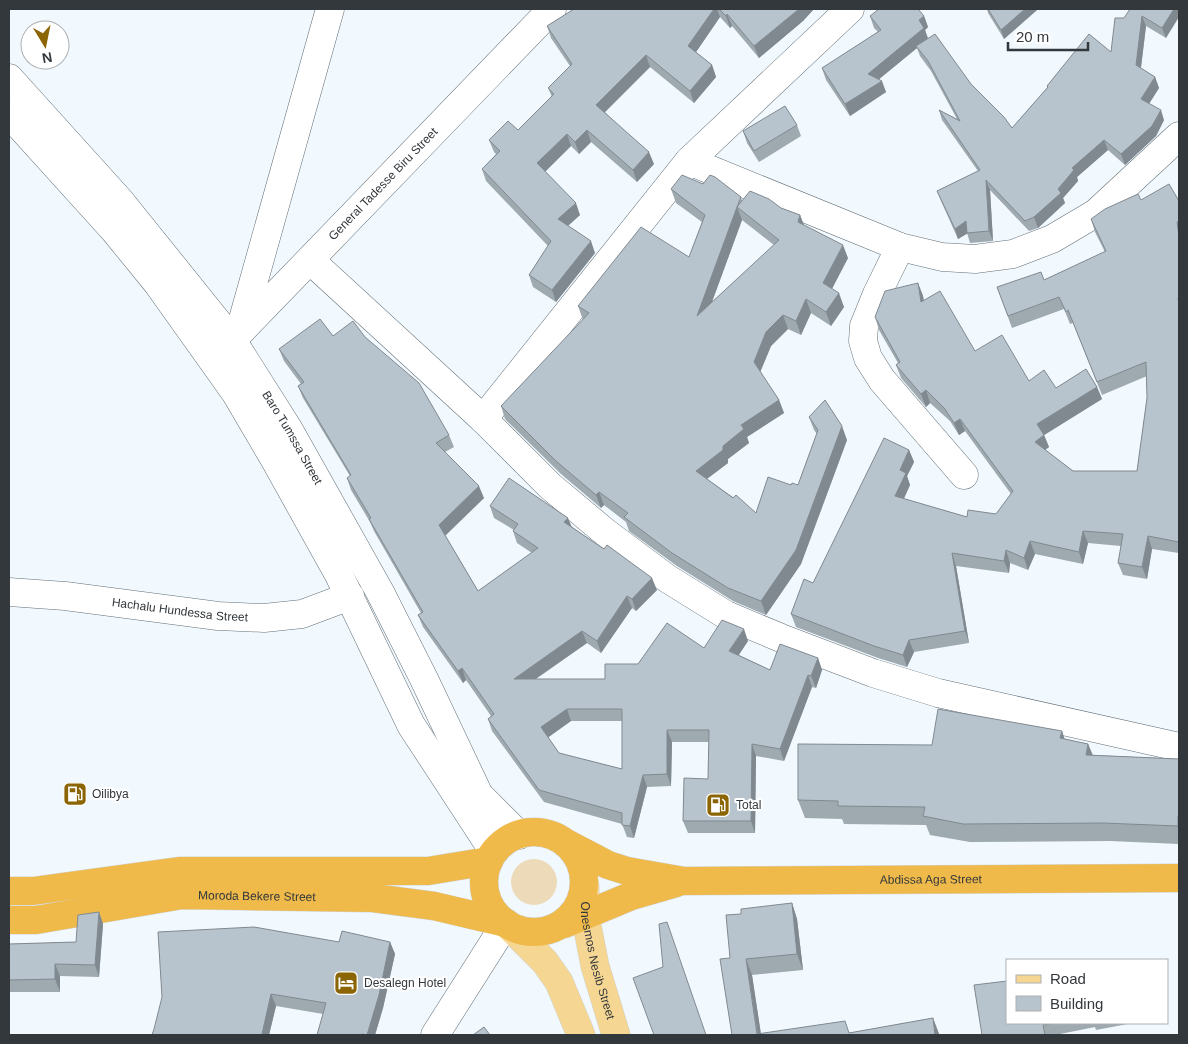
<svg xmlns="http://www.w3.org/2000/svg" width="1188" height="1044" viewBox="0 0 1188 1044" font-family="Helvetica,sans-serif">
	<rect width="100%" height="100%" fill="#f1f9fe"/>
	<circle fill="#ecdab9" cx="534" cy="882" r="23"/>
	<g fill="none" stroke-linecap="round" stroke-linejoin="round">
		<g stroke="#636f77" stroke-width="29">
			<g id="minor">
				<path id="s1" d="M9,78L121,202L232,340L289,430L380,592L424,679L479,795L519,835"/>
				<polyline points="9,114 114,230 158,284 235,392 275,460 339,575 411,725 494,852"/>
				<polyline points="689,161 900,247 942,257 975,259 1013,254 1052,239 1096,213 1179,136"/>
				<polyline points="900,247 877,294 864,326 863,341 868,358 882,380 964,475"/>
				<polyline points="310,260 483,419 550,486 605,532 668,579 726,615 781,638 873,673 938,693 1179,747"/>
				<polyline points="240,330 330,9"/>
				<path id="s2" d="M218,351L239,333L552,9"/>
				<polyline points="483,419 689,161 850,9"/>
				<path id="s3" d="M9,592L65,596L218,616L264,618L302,614L350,596"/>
				<polyline points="435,1035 506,923"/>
			</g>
		</g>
		<g stroke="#d2d3d4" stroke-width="29">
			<g id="major">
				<path id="s4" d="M585,886V915L595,966L616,1035"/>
				<polyline points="506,923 545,962 559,982 581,1035"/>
			</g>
		</g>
		<g stroke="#d2d3d4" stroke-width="29">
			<g id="highway">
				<circle cx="534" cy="882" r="50"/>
				<path id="s5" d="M566,843L608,865L627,871L684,881L1179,878"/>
				<polyline points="9,891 33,891 179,871 428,871 489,861"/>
				<path id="s6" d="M9,920H36L182,895L373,898L434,906L506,923"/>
				<polyline points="564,924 631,896 676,883"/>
			</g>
		</g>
		<use href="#minor" stroke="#fff" stroke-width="28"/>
		<use href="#major" stroke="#f5d692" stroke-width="28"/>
		<use href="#highway" stroke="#efba49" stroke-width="28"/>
	</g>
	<g fill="#9ea9b0" fill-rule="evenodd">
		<polygon points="574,9 814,9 803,21 759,58 732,26 730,28 720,17 696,52 712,65 716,77 694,103 650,67 605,112 654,164 637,182 591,142 579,154 571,146 545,171 580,215 568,226 595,253 556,302 533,287 529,275 548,246 486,181 482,169 496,154 494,152 489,140 518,130 552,97 548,88 570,66 551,38 547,26"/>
		<polygon points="987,9 1036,9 1037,10 1004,39 988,13"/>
		<polygon points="1179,9 1166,38 1146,26 1141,68 1155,77 1159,88 1149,104 1164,120 1156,136 1125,165 1108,150 1077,177 1078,181 1063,198 1065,203 1038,228 1029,231 990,190 993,241 970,243 967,233 958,239 941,201 937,191 978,171 942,120 939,110 957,119 931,71 920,56 917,48 879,79 886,92 850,116 826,80 822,68 878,32 874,28 870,16 924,16 928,27 925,30 928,38 1012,128 1048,87 1047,86 1111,52 1124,18"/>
		<polygon points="797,125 801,136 759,162 747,143 743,131"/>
		<path d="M703,184L741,197L742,201L781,208L800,215L804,225L848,258L832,289L844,307L831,326L811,313L801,335L788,329L771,346L760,372L779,400L784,413L747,437L749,443L728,459V463L707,479L756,513L791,485H798L817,434L814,430L809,417L847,440L801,564L766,615L733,601L677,566L629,531L626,522L604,505L601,508L561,474L505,419L501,406L583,320L578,306L689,257L702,222L676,203L671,189ZM742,220L774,245L712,302Z"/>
		<polygon points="1141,200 1179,201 1179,553 1152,549 1147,579 1123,575 1118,563 1121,546 1088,543 1083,564 1035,554 1028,570 1010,563 1009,573 956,566 969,643 914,652 907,667 878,658 796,627 791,614 909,450 914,462 907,476 910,485 904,499 967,517 996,514 1011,494 965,431 959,435 950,421 930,403 926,407 901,378 896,365 898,363 879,330 875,317 918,283 923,296 924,301 975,351 1029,381 1056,388 1097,387 1102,399 1044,435 1049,447 1045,450 1073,471 1137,471 1147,398 1147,376 1102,395 1073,323 1070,324 1064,309 1012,328 997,287 1044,280 1105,252 1095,232 1091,219"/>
		<path d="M333,336L365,337L449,435L454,447L445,452L484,498L445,535L478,591L532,553L517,543L513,531L514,530L494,518L490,506L571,526L657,590L636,611L632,608L601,653L587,643L536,679H605L638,664L704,648L748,641L739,655L770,670L818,658L822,670L816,688L812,687L784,761L756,756L755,833H688L683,821L708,779L709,742H672L671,786L647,787L634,838L627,837L622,824L544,802L492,731L488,719L491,716L466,680L463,683L423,627L418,615L421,613L374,531L370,522L351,490L347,478L350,476L303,398L298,386L301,384L284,361L279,349ZM571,721H622V769L559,753L548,737Z"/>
		<polygon points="1062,731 1064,739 1088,744 1093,755 1179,759 1179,844 1110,841 970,842 930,835 926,825 844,824 842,819 805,818 798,800 932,745"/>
		<polygon points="792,903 797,919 803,970 752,975 761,1034 849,1033 933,1018 939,1034 732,1035 730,958 741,914"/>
		<polygon points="99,912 103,924 99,977 60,976 60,992 9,992 9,944 76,942"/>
		<polygon points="339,942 390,942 395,954 383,1008 375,1035 317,1035 323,1014 276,1006 269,1035 152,1035"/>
		<polygon points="1007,1023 1133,1023 1096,1030 1095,1027 1055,1035 982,1035"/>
	</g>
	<g fill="#818990">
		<polygon points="714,9 717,9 720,17 692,58 688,46"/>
		<polygon points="799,9 814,9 803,21 759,58 754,46"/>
		<polygon points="1025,9 1036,9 1037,10 1004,39 1001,30"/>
		<polygon points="1174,9 1179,9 1179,17 1166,38 1162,28"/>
		<polygon points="727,14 732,26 730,28 726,16"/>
		<polygon points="924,16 928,27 925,30 928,39 916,46 917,48 872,85 868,74"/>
		<polygon points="1142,16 1146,26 1140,75 1136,65"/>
		<polygon points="646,55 650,67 600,117 596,105"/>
		<polygon points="712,65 716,77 694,103 690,91"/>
		<polygon points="1155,77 1159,88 1145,110 1141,99"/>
		<polygon points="882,81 886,92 850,116 845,104"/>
		<polygon points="1161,110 1164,120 1156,136 1125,165 1121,154"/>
		<polygon points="587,130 591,142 579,154 575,142"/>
		<polygon points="567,134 571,146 542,175 537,163"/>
		<polygon points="1104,140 1108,150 1077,177 1078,181 1063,198 1065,203 1038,228 1034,217 1058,189 1072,168"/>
		<polygon points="649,152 654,164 637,182 633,170"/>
		<polygon points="986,180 990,190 993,241 989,231"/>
		<polygon points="576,203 580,215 562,231 558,219"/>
		<polygon points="737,207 742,220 702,329 697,316"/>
		<polygon points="800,215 805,228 798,222"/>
		<polygon points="966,221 970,232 958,239 955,229"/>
		<polygon points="591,241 595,253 556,302 552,290"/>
		<polygon points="843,245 848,258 828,296 823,283"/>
		<polygon points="918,283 923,296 926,315 921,302"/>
		<polygon points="839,293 844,307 831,326 826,312"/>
		<polygon points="806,299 811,313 801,335 796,321"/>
		<polygon points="783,315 788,329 771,346 759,375 754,362 766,332"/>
		<polygon points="1097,387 1102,399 1041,437 1037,424"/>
		<polygon points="926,390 930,403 926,407 921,394"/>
		<polygon points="779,400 784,413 747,437 749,443 728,459 728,463 700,484 696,471 723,446 741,425"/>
		<polygon points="960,419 965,431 959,435 954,423"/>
		<polygon points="842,426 847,440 801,564 766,615 761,601"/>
		<polygon points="1044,435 1049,447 1040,454 1035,442"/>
		<polygon points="909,450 914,462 907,476 910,485 899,508 895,496 900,470"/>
		<polygon points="479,486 484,498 444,537 439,525"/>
		<polygon points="599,492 604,505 601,508 596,495"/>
		<polygon points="568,518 573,530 564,522"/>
		<polygon points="1083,531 1088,543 1083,564 1079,552"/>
		<polygon points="1148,536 1152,549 1147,579 1142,567"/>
		<polygon points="1030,541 1035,554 1028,570 1024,558"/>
		<polygon points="1006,550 1010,563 1009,573 1004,561"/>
		<polygon points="952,553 956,566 969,643 965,631"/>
		<polygon points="652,578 657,590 636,611 632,599"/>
		<polygon points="627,596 632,608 601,653 597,641"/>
		<polygon points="744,629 748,641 733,663 729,651"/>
		<polygon points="582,631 587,643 518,691 514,679"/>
		<polygon points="909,640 914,652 907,667 903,655"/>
		<polygon points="818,658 822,670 816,688 811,676"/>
		<polygon points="462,668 466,680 463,683 458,671"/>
		<polygon points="808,675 812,687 784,761 780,749"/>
		<polygon points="567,709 571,721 546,739 541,727"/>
		<polygon points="667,730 672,742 671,786 667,774"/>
		<polygon points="1062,731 1068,749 1060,738"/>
		<polygon points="752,744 756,756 755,833 751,821"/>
		<polygon points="1088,744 1095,762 1086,755"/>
		<polygon points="643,775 647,787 634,838 630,826"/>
		<polygon points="1178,816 1179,818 1179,831 1178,826"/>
		<polygon points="792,903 797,919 803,970 797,954"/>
		<polygon points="99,912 103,924 99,977 95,965"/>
		<polygon points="390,942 395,954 383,1008 375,1035 367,1035"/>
		<polygon points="746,959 752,975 761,1035 758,1035"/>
		<polygon points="55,964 60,976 60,992 55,979"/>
		<polygon points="271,994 276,1006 269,1035 262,1035 262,1034"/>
		<polygon points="933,1018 939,1034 939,1035 935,1035"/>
	</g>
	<g fill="#b8c4cd" stroke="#818990" fill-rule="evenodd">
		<polygon points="574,9 714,9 688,46 712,65 690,91 646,55 596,105 649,152 633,170 587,130 575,142 567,134 537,163 576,203 558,219 591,241 552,290 529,275 551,241 482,169 500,151 489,140 508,121 518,130 554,94 548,88 572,64 547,26"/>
		<polygon points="719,9 799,9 754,46 727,14 726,16"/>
		<polygon points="879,9 918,9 924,16 919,20 924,28 868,74 882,81 845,104 822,68 881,30 870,16"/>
		<polygon points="988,9 1025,9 1001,30"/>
		<polygon points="1130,9 1174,9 1162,28 1142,16 1136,65 1155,77 1141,99 1161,110 1152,126 1121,154 1104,140 1072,168 1074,170 1058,189 1061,193 1034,217 1025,221 986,180 989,231 967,233 966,221 955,229 937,191 980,170 939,110 960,121 928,61 916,46 935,34 971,84 1004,117 1012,128 1048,87 1047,86 1089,34 1111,52 1115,18 1124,18"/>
		<polygon points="785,106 797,125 754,151 743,131"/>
		<path d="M682,175L703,184L710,175L715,177L741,197L737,207L750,191L769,199L781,208L800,215L798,222L843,245L823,283L839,293L826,312L806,299L796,321L783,315L766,332L754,362L779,400L741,425L744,429L723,446V450L696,471L733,498L736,495L756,513L768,477L791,485L792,483L798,485L818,430L809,417L825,400L842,426L796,550L761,601L728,588L672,553L624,517L628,513L599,492L596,495L556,461L501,406L589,313L578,306L641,227L689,257L705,215L671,189ZM737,207L779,240L697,316Z"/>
		<polygon points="1169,184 1179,201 1179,221 1177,222 1179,236 1179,298 1178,298 1179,304 1179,542 1148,536 1142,567 1118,563 1123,534 1083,531 1079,552 1030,541 1024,558 1006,550 1004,561 952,553 965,631 909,640 903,655 874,646 791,614 804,579 813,583 884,438 909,450 900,470 906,473 895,496 967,517 968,510 996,514 1013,491 960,419 954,423 945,409 926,390 921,394 896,365 900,362 875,317 885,291 918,283 921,302 940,291 975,351 1002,335 1029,381 1044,370 1056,388 1086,369 1097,387 1037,424 1044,435 1035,442 1073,471 1137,471 1147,398 1146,362 1097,382 1068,310 1066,312 1059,297 1008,316 997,287 1041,272 1044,280 1106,251 1091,219 1105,209 1138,194 1141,200"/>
		<path d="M320,319L333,336L353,321L365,337L419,383L449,435L436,443L479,486L439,525L478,591L538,548L513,531L518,524L490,506L509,478L568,518L564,522L604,549L607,545L652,578L632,599L627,596L597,641L582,631L514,679H605V664H638L667,623L704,648L722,620L744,629L729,651L770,670L780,644L818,658L811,676L808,675L780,749L752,744L751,821H683L684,778L708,779L709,730H667V774L643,775L630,826L622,825V813L539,790L488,719L494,714L462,668L458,671L418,615L423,612L369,519L371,518L347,478L351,475L298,386L304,382L279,349ZM567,709H622V769L559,753L541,727Z"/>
		<polygon points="938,709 1062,731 1060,738 1088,744 1086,755 1179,759 1179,816 1178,816 1178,826 1103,823 963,824 923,816 925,807 838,806 838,801 798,800 798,744 932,745"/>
		<polygon points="792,903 797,954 746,959 757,1034 845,1021 849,1033 933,1018 935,1035 732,1035 720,959 730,958 726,915 741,914 741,909"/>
		<polygon points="99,912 95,965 55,964 55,979 9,980 9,944 76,942 78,915"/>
		<polygon points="667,922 706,1035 654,1035 633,978 663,967 659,924"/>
		<polygon points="254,927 339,942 342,931 390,942 379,995 367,1035 362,1034 362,1035 317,1035 326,1003 271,994 262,1034 267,1035 152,1035 154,1029 162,997 158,932"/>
		<polygon points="1007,981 1007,1023 1054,1023 1043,1025 1045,1035 982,1035 974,985"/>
		<polygon points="484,1027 490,1035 473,1035"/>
	</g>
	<defs>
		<g id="fuel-square" transform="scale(1.25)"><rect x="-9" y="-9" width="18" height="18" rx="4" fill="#8b6504" stroke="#fff"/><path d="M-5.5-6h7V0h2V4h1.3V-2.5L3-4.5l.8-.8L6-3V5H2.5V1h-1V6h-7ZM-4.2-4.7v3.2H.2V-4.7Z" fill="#fff"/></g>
		<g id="hotel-square" transform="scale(1.25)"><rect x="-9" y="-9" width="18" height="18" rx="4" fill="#8b6504" stroke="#fff"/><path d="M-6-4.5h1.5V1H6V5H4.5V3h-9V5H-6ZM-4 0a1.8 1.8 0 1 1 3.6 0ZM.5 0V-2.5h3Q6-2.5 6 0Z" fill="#fff"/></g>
	</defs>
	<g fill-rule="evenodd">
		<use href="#fuel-square" x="75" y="794"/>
		<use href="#fuel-square" x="718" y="805"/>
		<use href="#hotel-square" x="346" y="983"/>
	</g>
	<g text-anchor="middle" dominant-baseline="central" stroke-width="4" stroke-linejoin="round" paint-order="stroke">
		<g font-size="12" fill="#33383c" stroke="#fff">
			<text stroke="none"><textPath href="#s2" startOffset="235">General Tadesse Biru Street</textPath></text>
			<text stroke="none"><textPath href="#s1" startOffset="459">Baro Tumssa Street</textPath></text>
			<text stroke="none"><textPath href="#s3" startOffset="172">Hachalu Hundessa Street</textPath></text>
			<text stroke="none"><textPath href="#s5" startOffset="372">Abdissa Aga Street</textPath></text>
			<text stroke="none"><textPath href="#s6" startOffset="250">Moroda Bekere Street</textPath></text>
			<text stroke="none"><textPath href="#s4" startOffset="76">Onesmos Nesib Street</textPath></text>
		</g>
		<g font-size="12" fill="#33383c" stroke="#fff" text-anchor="start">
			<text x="92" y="794">Oilibya</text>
			<text x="736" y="805">Total</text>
			<text x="364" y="983">Desalegn Hotel</text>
		</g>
	</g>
	<rect width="1188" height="1044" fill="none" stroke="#33383c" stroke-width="20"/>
	<rect x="1006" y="959" width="162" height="65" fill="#ffffff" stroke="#adafb1"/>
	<rect x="1016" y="975" width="25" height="8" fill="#f5d692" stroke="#adafb1"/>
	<text x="1050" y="984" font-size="15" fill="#33383c">Road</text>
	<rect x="1016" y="996" width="25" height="15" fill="#b8c4cd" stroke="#adafb1"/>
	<text x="1050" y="1009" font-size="15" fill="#33383c">Building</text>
	<g transform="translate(45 45) rotate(170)"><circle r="24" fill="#ffffff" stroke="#adafb1"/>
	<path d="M0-4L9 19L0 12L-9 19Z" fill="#8b6504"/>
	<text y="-8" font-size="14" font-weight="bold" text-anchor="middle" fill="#33383c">N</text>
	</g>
	<path d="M1008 42v8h80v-8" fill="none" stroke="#33383c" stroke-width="2.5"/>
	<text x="1016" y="42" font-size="15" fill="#33383c" stroke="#ffffff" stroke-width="4" paint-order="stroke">20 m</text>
</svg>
